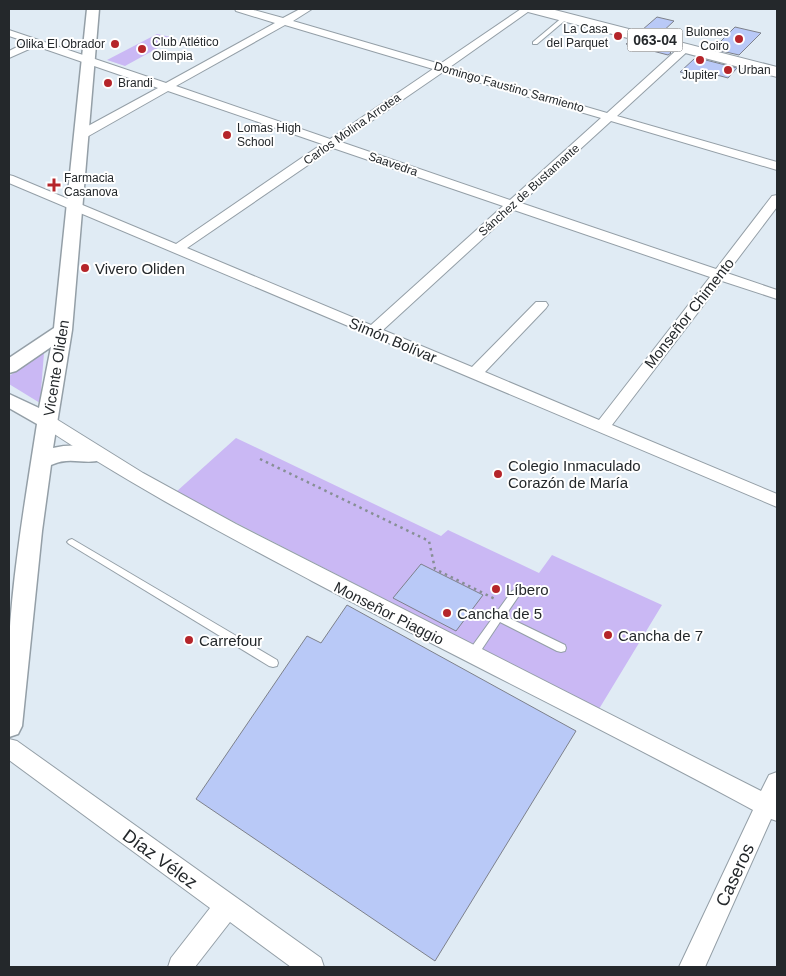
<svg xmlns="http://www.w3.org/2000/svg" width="786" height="976" viewBox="0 0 786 976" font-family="Helvetica,sans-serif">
	<rect width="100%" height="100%" fill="#e0ebf4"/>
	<g fill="#cab8f4">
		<polygon points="157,34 176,38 125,66 107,60"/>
		<polygon points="44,353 40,403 9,384 9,376"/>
		<polygon points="236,438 441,536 448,530 539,573 552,555 662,605 599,709 176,492"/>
	</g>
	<g fill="#b9c9f7" stroke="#7d818b">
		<polygon points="657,17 674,21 659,35 642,30"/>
		<polygon points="735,27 761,33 739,55 713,49"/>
		<polygon points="630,41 668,50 671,53 668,55 626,44"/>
		<polygon points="698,58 737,68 728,78 702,71 696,76 680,72 694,59"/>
		<polygon points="421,564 483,595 456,631 393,598"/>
		<polygon points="347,605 576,731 435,961 196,799 307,636 321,643"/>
	</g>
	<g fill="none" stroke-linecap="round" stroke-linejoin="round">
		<g stroke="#949fa7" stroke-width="2">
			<g id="service">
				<polygon points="564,16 569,17 537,44 533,44 533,42"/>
				<polygon points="72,539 277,660 278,663 277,666 273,667 269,666 69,544 67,542 69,540"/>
				<polygon points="515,590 518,591 520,594 505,616 565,645 566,648 565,651 561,652 557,651 500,622 476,658 472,659 468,658 467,655 468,652 512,591"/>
			</g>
		</g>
		<g stroke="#949fa7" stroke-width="2">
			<g id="minor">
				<path d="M235,9H250L283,18L300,9H312L293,21L440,64L521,9H532L450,67L607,113L681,46H689L690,48L689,50L617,116L777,162V170L611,121L521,203L716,269L772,196L777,195V207L727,273L777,290V299L722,281L612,425L777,494V507L9,183V175L13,176L176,244L322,144L168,91L85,138H77L75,135L77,132L158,88L36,46L9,58V51L27,42L9,36V30L166,83L275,23L236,11ZM285,25L433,69L330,139L176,86ZM443,72L601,118L510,200L341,142ZM333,148L503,206L371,325L187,248ZM514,210L710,277L599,420L485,372L546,308L548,305L546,302H536L472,367L383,330Z"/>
				<path d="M47,415L53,417L143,473L236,524L761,791L769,775L777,772V821L771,819L705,967H679L753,810C607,731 459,659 312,581C220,532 128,484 41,425L39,421L41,417Z"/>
				<polygon points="9,739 17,741 321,958 324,967 291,967 230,922 195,967 168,967 171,958 210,908 9,760"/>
			</g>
		</g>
		<g stroke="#949fa7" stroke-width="3">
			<path id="tertiary" d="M87,9H99L72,330L53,448C70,444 85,445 101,450L104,455L101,460C84,465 70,456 51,465L42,531L22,726L18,734L9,737C2,632 21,527 37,424L9,408V394L39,408L51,347L16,371L9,373V358L54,328Z"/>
		</g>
		<g stroke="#949fa7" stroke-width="2">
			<polygon id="primary" points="526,9 551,9 777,67 777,77 528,12"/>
		</g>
		<polyline stroke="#878f95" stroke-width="2.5" stroke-dasharray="2.5 4" stroke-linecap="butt" points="260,459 429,541 435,569 497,600"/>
		<use href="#service" fill="#fff" fill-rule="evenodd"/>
		<use href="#minor" fill="#fff" fill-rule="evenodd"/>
		<use href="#tertiary" fill="#fff" fill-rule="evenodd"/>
		<use href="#primary" fill="#fff" fill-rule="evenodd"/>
	</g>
	<g fill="#b5252a" stroke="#fff" stroke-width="2">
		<circle cx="618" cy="36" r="5"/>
		<circle cx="739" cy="39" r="5"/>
		<circle cx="115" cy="44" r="5"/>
		<circle cx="142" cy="49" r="5"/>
		<circle cx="700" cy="60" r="5"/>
		<circle cx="728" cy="70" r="5"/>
		<circle cx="108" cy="83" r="5"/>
		<circle cx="227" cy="135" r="5"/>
		<path d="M51.5 177.5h5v5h5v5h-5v5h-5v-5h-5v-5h5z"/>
		<circle cx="85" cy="268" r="5"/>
		<circle cx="498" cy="474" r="5"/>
		<circle cx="496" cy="589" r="5"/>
		<circle cx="447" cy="613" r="5"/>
		<circle cx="608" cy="635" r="5"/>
		<circle cx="189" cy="640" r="5"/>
	</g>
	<g text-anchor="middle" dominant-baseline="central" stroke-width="4" stroke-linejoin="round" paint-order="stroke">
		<g font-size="12" fill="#24282b" stroke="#fff" text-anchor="start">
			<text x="608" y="29" text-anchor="end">La Casa<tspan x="608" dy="14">del Parquet</tspan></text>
			<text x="729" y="32" text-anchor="end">Bulones<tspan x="729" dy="14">Coiro</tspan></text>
			<text x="152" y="42">Club Atlético<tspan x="152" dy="14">Olimpia</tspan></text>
			<text x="105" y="44" text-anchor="end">Olika El Obrador</text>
			<text x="738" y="70">Urban</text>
			<text x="700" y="75" text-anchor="middle">Jupiter</text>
			<text x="118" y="83">Brandi</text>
			<text x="237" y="128">Lomas High<tspan x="237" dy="14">School</tspan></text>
			<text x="64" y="178">Farmacia<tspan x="64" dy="14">Casanova</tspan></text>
		</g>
		<g font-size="12" fill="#24282b" stroke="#fff">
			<text transform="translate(509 87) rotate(16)">Domingo Faustino Sarmiento</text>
			<text transform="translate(352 129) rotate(-35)">Carlos Molina Arrotea</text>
			<text transform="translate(393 164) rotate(19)">Saavedra</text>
			<text transform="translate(529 190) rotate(-42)">Sánchez de Bustamante</text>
		</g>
		<rect fill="#fff" stroke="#66686b" stroke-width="1" x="627.5" y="28.5" width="55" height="23" rx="4"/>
		<g font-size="14" font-weight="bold" fill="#24282b">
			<text x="655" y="40">063-04</text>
		</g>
		<g font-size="15" fill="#24282b" stroke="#fff" text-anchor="start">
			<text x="95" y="268">Vivero Oliden</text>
			<text x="508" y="465">Colegio Inmaculado<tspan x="508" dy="17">Corazón de María</tspan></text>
			<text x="506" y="589">Líbero</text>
			<text x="457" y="613">Cancha de 5</text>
			<text x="618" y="635">Cancha de 7</text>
			<text x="199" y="640">Carrefour</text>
		</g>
		<g font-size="15" fill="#24282b" stroke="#fff">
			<text transform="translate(689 313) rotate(-52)">Monseñor Chimento</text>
			<text transform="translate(393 340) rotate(23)">Simón Bolívar</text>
			<text transform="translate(56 368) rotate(-81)">Vicente Oliden</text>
			<text transform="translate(389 613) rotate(27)">Monseñor Piaggio</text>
		</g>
		<g font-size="18" fill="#24282b" stroke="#fff">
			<text transform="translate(160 859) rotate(36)">Díaz Vélez</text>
			<text transform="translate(735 875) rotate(-65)">Caseros</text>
		</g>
	</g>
	<rect width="786" height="976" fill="none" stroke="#24282b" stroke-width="20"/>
</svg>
